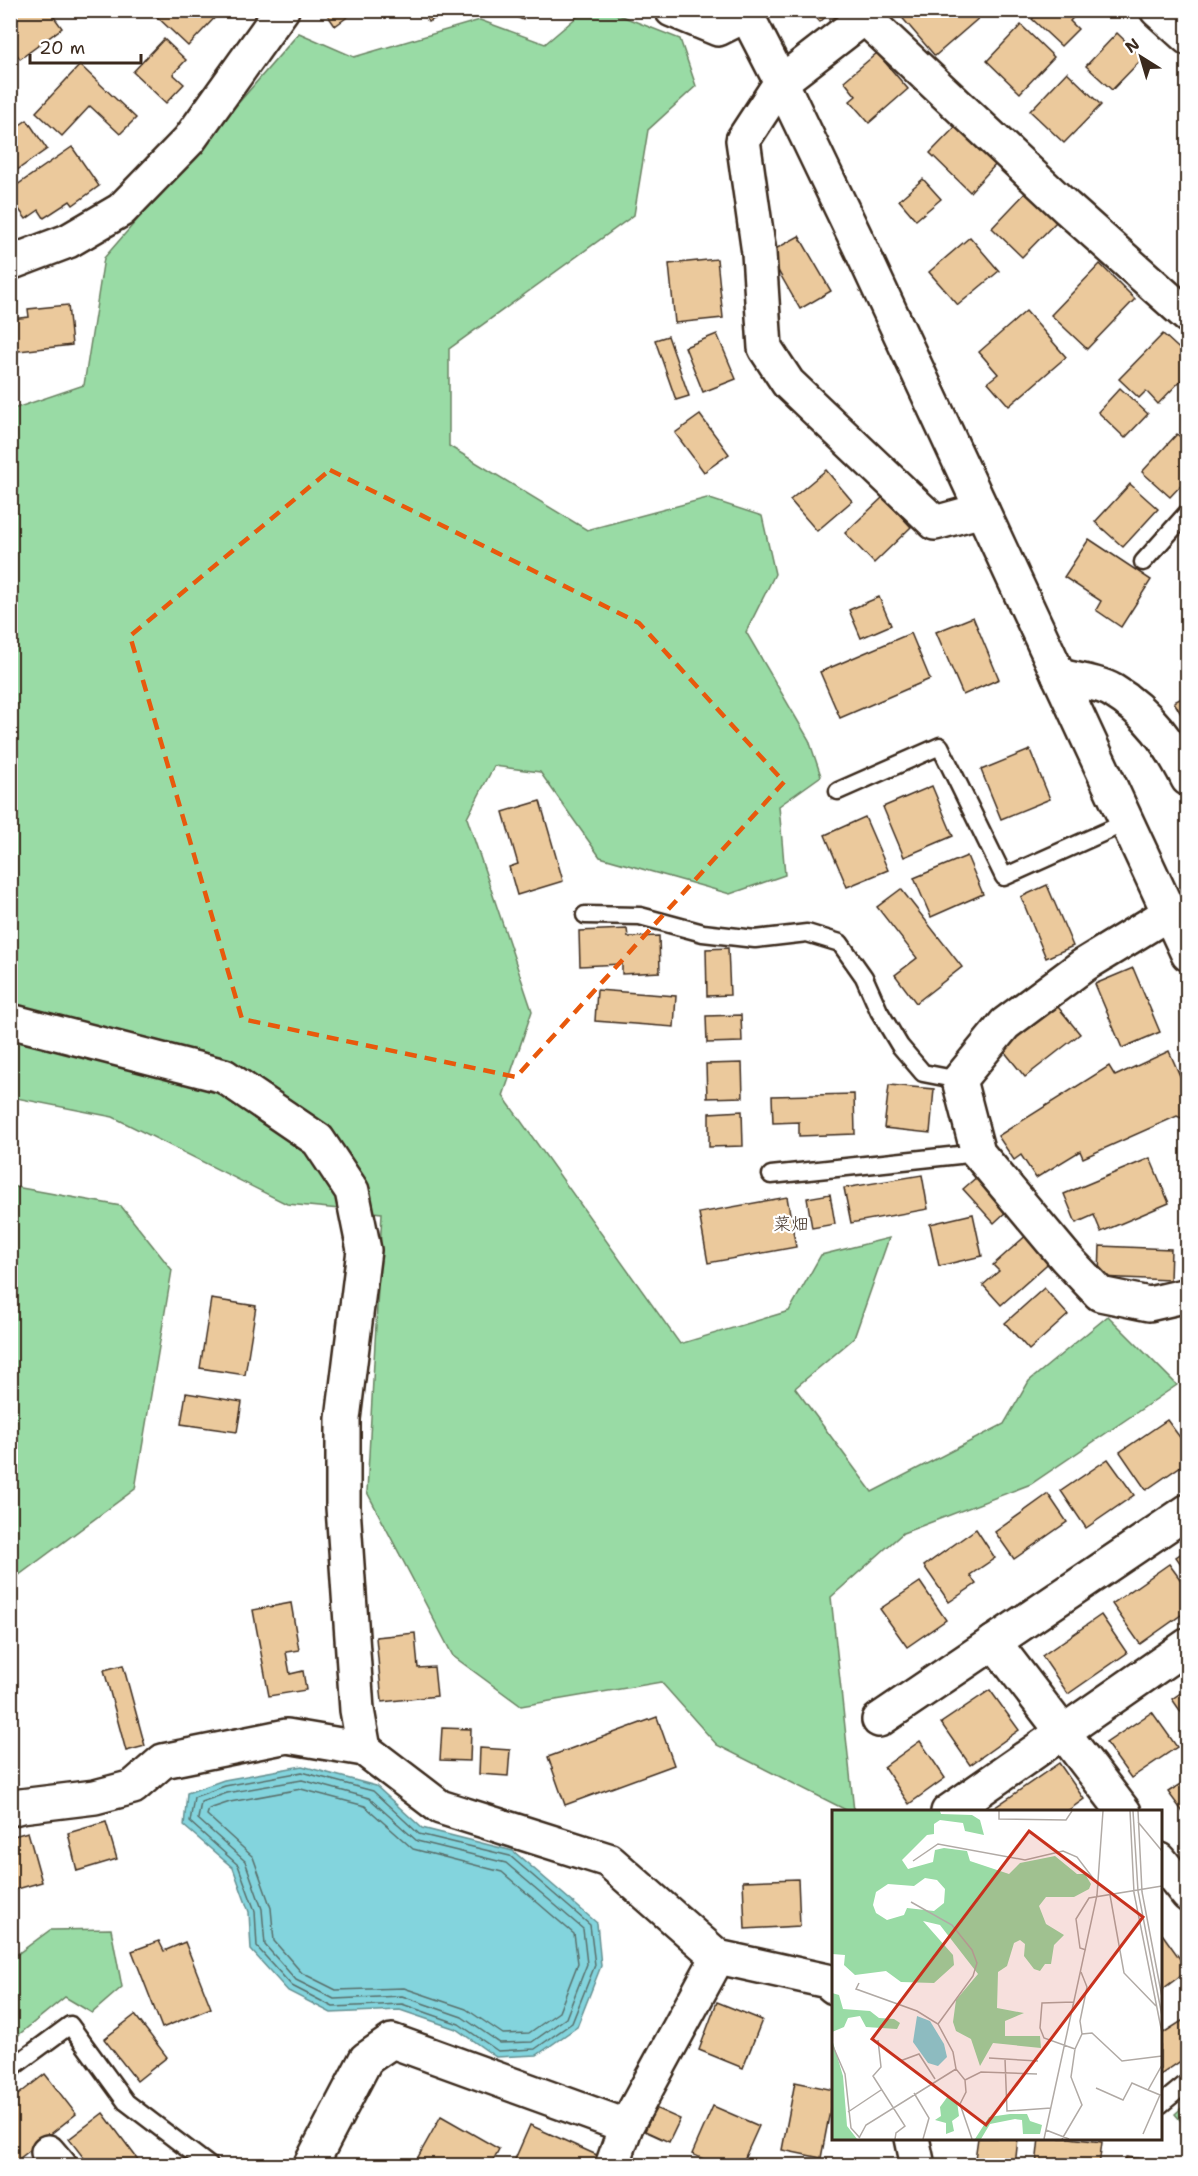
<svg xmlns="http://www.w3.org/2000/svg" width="1198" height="2176" viewBox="0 0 1198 2176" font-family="'Shantell Sans','Klee One',sans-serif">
	<rect width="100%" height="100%" fill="#fff"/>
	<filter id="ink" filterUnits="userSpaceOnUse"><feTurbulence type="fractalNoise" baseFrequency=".0167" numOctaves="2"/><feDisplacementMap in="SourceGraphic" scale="12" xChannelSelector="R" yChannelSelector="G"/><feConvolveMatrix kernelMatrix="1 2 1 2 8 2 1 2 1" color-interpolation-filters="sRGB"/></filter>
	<g filter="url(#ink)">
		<g fill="#99dba5" stroke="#6a8262" stroke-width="1.5">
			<polygon points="606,10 680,39 696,86 648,130 634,215 449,349 449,446 587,530 707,498 762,516 775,574 746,632 809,740 821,776 779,806 785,875 730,894 600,857 540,772 494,766 467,818 532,1011 503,1096 680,1344 789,1311 821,1255 889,1238 854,1338 795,1388 872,1492 1004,1424 1029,1381 1108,1316 1177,1385 1031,1484 903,1533 831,1597 854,1811 848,1811 717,1745 661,1682 521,1706 453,1656 367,1492 382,1213 287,1204 113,1117 11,1097 10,410 84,385 104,258 299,33 354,57 480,20 545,44 584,11"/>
			<polygon points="10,1186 121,1206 172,1270 135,1489 11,1581"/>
			<polygon points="111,1929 122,1987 92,2013 65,1997 11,2041 11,1959 50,1930"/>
			<polygon points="1187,2103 1187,2128 1175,2114"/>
		</g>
		<polygon fill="#83d4dd" stroke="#669091" stroke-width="1.5" points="302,1766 376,1786 422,1828 513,1851 597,1923 601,1966 577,2027 537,2055 496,2057 456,2029 400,2010 331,2013 288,1991 251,1950 249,1912 233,1868 184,1826 187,1793 224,1780"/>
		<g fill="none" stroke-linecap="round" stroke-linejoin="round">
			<g stroke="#586e6a" stroke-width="1.5">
				<polygon points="302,1772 373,1791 419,1834 510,1856 590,1925 595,1965 572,2023 535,2049 498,2051 459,2024 402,2004 333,2007 292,1986 257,1947 255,1911 238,1865 190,1822 194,1797 225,1786"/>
				<polygon points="302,1780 369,1798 417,1841 506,1863 583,1929 587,1964 566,2018 532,2042 500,2043 462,2017 402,1996 334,1999 296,1980 265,1945 262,1909 245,1861 198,1819 201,1802 227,1793"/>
				<polygon points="301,1789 365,1806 413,1849 502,1872 574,1934 578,1963 559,2012 529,2033 503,2034 466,2009 404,1988 336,1990 302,1973 274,1941 271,1908 253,1857 207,1815 209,1809 230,1802"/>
			</g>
		</g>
		<g fill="#ebc99c" stroke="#3b2a1e" stroke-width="1.5">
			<polygon points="23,10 49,10 62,28 20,59 10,45 10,19"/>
			<polygon points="158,10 222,10 188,46 154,14"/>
			<polygon points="324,10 357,10 335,26"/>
			<polygon points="422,10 453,10 428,22"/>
			<polygon points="501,10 527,10 523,20"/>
			<polygon points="809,10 833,10 820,22"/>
			<polygon points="903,10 988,10 935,56 899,14"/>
			<polygon points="1041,10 1080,10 1070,21 1078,29 1061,46 1032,19"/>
			<polygon points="1021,25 1054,57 1020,93 987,61"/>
			<polygon points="1117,33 1143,58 1112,90 1086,66"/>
			<polygon points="164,39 186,60 173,74 184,84 166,103 133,72"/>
			<polygon points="877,53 908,89 869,123 850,101 856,96 844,81"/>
			<polygon points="80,65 136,118 120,134 90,106 62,136 36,112"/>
			<polygon points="1067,72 1101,105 1064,143 1030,111"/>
			<polygon points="27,120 47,149 10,175 10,132"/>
			<polygon points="957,125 997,163 970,192 930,153"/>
			<polygon points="72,147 99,186 73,205 70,201 44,218 39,210 26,219 10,197 10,190"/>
			<polygon points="923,179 941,199 916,220 899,200"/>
			<polygon points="1029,189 1059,219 1022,257 992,228"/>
			<polygon points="799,236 831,291 800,309 768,253"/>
			<polygon points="970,237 999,271 958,305 929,272"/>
			<polygon points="717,259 723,318 675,323 669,264"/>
			<polygon points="1100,264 1135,299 1087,349 1051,315"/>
			<polygon points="68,305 72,345 10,352 10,319 29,317 28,309"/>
			<polygon points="1026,311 1066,357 1009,406 988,382 998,374 979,352"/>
			<polygon points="717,334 736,379 703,392 685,347"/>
			<polygon points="1163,334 1188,357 1188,373 1158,404 1146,391 1139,398 1119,379"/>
			<polygon points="668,336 689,396 676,400 655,340"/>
			<polygon points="1120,388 1148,414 1125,438 1098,412"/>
			<polygon points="700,415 729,454 704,472 675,433"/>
			<polygon points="1177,434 1188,444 1188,478 1170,497 1142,472"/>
			<polygon points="826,470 852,501 817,531 790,500"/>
			<polygon points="1130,484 1158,509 1123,547 1095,522"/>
			<polygon points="883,497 911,527 874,563 845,533"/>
			<polygon points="1089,539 1151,580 1121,627 1096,610 1101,601 1064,577"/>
			<polygon points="879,597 891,625 861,638 849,610"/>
			<polygon points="973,617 999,679 963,695 936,632"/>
			<polygon points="911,633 930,679 840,718 820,672"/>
			<polygon points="1188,695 1188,726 1174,702"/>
			<polygon points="1030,750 1050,799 1001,819 981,770"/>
			<polygon points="932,786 953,836 904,857 883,807"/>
			<polygon points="540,801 563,881 517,895 509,867 518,864 503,812"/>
			<polygon points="865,817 888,870 847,887 825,835"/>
			<polygon points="967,856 983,894 931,917 914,878"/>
			<polygon points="1047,885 1073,946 1046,958 1021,897"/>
			<polygon points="901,889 962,967 916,1003 895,975 917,958 877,907"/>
			<polygon points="627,929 628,937 659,936 660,972 622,974 622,964 580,966 579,931"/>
			<polygon points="728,948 730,995 707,996 706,949"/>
			<polygon points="1133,968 1160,1032 1122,1048 1095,984"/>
			<polygon points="597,990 676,996 674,1027 595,1021"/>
			<polygon points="1054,1002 1080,1034 1025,1077 999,1045"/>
			<polygon points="741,1015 742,1042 707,1043 706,1016"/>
			<polygon points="1169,1051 1188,1094 1188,1121 1177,1116 1083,1158 1080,1151 1036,1178 1021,1155 1014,1160 998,1136 1109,1066 1115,1076"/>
			<polygon points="742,1063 743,1097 707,1098 706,1064"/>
			<polygon points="889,1085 934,1089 930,1133 884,1128"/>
			<polygon points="854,1094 855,1134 799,1136 799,1122 773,1123 772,1096"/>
			<polygon points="742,1111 743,1146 709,1147 709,1113"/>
			<polygon points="1150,1158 1169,1203 1101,1232 1094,1215 1076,1223 1064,1194"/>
			<polygon points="922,1175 928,1209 851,1223 844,1188"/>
			<polygon points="979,1175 1009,1209 994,1223 963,1189"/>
			<polygon points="830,1194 835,1224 812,1228 807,1198"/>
			<polygon points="787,1197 796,1247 708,1263 699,1213"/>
			<polygon points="973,1214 982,1256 939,1266 930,1224"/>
			<polygon points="1030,1232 1054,1258 1001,1305 983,1285 999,1271 993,1265"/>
			<polygon points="1100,1246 1171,1249 1170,1280 1099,1277"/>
			<polygon points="1044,1288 1068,1315 1029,1350 1005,1323"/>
			<polygon points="211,1299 256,1306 245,1375 200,1368"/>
			<polygon points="186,1393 242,1402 237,1432 181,1424"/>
			<polygon points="1167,1420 1188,1448 1188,1461 1146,1490 1120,1452"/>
			<polygon points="1108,1459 1134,1495 1086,1528 1061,1491"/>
			<polygon points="1048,1494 1067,1522 1014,1559 995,1532"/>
			<polygon points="976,1529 995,1558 970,1575 976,1584 949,1602 924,1566"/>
			<polygon points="1188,1549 1188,1574 1176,1557"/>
			<polygon points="1169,1564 1188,1590 1188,1610 1140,1644 1112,1604"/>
			<polygon points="920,1582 946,1620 907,1647 880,1609"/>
			<polygon points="291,1603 299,1650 286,1652 290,1674 303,1671 306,1690 269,1696 253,1610"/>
			<polygon points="1101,1615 1127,1653 1068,1694 1042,1656"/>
			<polygon points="415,1633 418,1668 434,1667 437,1696 382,1702 376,1637"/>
			<polygon points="123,1665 145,1746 126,1751 104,1670"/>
			<polygon points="1188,1688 1188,1722 1172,1699"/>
			<polygon points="990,1690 1019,1730 970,1765 941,1723"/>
			<polygon points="1152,1712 1177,1747 1131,1778 1106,1743"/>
			<polygon points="657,1717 674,1765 565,1805 548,1757"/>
			<polygon points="442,1728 471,1729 470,1761 440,1760"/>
			<polygon points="920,1741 945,1778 909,1804 884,1767"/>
			<polygon points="480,1748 510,1750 508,1776 479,1774"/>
			<polygon points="1059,1763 1084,1799 1066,1812 997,1812 994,1808"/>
			<polygon points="1188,1779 1188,1819 1168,1792"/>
			<polygon points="106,1822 117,1859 77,1871 68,1833"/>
			<polygon points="28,1832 42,1882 10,1891 10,1837"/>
			<polygon points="798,1879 800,1926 745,1929 743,1881"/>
			<polygon points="1160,1931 1188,1970 1160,1991"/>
			<polygon points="159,1941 164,1951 185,1942 211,2008 162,2028 132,1951"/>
			<polygon points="717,2002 762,2020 743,2068 699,2050"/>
			<polygon points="135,2015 167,2057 137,2081 104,2039"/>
			<polygon points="1188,2017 1188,2056 1160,2075 1160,2035"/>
			<polygon points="45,2074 76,2114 15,2162 10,2156 10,2101"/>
			<polygon points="795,2082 834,2090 821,2158 782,2150"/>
			<polygon points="713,2106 759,2126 741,2166 719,2166 692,2154"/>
			<polygon points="655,2108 680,2119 669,2142 645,2131"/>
			<polygon points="103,2113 139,2161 133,2166 90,2166 69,2139"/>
			<polygon points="441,2116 499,2149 490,2166 413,2166"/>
			<polygon points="530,2125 599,2156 595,2166 512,2166"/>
			<polygon points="978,2138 1018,2138 1015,2166 974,2166"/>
			<polygon points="1039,2138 1069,2138 1102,2142 1099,2166 1036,2166"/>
			<polygon points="1126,2157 1171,2162 1170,2166 1125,2166"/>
			<polygon points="637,2159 651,2166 634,2166"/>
		</g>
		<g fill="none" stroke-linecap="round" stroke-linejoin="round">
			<g stroke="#3b2a1e" stroke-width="21">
				<g id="service">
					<polyline points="1143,562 1188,512"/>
					<polyline points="838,791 940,746 1004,877 1127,822"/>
					<polyline points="585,915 640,916 703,933 755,939 807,933 840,943 864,977 879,1011 900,1046 923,1073 959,1080"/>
					<polyline points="771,1175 978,1153"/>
					<polyline points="10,2069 70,2025 126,2102 210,2166"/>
					<polyline points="1160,2105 1188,2082"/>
				</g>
			</g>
			<g stroke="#3b2a1e" stroke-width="38">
				<g id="minor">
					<polyline points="672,10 718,29 746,15"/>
					<polyline points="874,10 781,82 743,140 759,253 765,348 788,383 935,523 982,510"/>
					<polyline points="1157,10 1188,38"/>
					<polyline points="865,18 1066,207 1188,316"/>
					<polyline points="10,263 68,241 121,210 189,140 282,10"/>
					<path d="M1059,676C1075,680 1100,683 1113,691C1148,712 1170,743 1188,779"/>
					<polyline points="1169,913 1084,965 1005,1024 959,1080 978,1153 1066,1258 1100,1294 1149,1304 1188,1295"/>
					<polyline points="10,1021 224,1076 318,1140 352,1191 364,1250 343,1419 343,1507 357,1710 364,1749"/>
					<polyline points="994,1642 1124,1812"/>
					<polyline points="879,1720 1188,1511"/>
					<polyline points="10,1809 21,1806 95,1797 133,1787 163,1761 287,1736 364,1749 440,1807 608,1860 718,1957 827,1981 834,1987"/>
					<polyline points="948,1812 1188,1645"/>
					<polyline points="1160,1860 1188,1895"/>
					<polyline points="912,2138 918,2166"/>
					<polyline points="48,2152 60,2166"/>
					<polyline points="310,2166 366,2059 392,2041 626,2126"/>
					<polyline points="612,2166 626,2126 718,1957"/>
				</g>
			</g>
			<g stroke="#3b2a1e" stroke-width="38">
				<polyline id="tertiary" points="744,10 781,82 861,249 1188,954"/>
			</g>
			<use href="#service" stroke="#fff" stroke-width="16"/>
			<use href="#minor" stroke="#fff" stroke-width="33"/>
			<use href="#tertiary" stroke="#fff" stroke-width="33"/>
		</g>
	</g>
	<path fill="none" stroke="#e8590c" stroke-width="4.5" stroke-dasharray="12 8" stroke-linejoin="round" d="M330,470L639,623L784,782L516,1077L242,1019L130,636Z"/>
	<g text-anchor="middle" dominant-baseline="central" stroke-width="4.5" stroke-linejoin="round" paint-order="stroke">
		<g font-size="18" fill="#3b2a1e" stroke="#fff">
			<text x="791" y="1224">菜畑</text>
		</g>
	</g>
	<g transform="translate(832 1810)">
		<rect width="330" height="330" fill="#fff"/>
		<path d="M0,1H108L109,4L140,5L148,10L152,25L133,21L131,13L108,10L102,14V24L95,25L70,50L76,59L101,52L103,40L112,38L135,41L138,51L177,64L188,53L223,46L245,64H253L259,74L257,79L242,87H214L207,96L214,114L232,125L222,135L219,154H213L208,161L202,159L192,146L193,134L188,130L182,133L175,156L166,162L165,198L192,203L173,211V226H208L209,238L161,233L148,256L139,229L124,221L121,212L124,190L146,164L108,115L91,111L121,145L122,155L102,173L69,172L54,161L23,165L12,155L13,145L0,144ZM93,68L105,70L113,79L112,93L102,101L75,98L72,105L55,110L44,103L41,95L44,82L56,74L82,76ZM0,183L7,185L11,199L38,201L47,208L62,209L68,213L65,219L34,217L28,206L16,208L12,217L0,222ZM0,229L11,266L15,316L25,329H0ZM116,286L125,292L127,306L120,311L122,321L114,324V313L103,310L109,306L108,297ZM178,304H195L198,311L210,315L208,324H191L190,310L183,309L158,314L149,329H143L157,307Z" fill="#99dba5" fill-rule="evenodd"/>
		<path d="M85,206L98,211L112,234L115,247L106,256L96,253L81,232Z" fill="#83d4dd"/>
		<path fill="none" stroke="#b1aaa5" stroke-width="1.5" d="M167,1V9L234,10L240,1M298,1L302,83L330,223M301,1L306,81L330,206M306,1L310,82L330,187M306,12L330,41M81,51L106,34L193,50L231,41L245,47L267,76M278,85L292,163L324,196M79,92L120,115L140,140L145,153L141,166L106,214M254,140L248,138L244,109L257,88L330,76M249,162L255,177L248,211L250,224M27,173L24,179L85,201L106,214L121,242L124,259L133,270L134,282L128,294L140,329M242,192L210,193L208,218L212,228L243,239L250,224L260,223L290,251L330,246M46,230L49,257L41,266L73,316L64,323L63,329M0,234L13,264L19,318L28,328M157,248L206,251M173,249L175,301L219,298M68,251L87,244L103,269M133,270L149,262L205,264M264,278L291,290L300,273L316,280L330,255M82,283L97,308L91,329M16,302L49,280M214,320L237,329M311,324L328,285L316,280M27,328L34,315L124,259M212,329L265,85L271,1M230,329L250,295L239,267L243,239"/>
		<path fill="#c8321e" fill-opacity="0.15" stroke="#c8321e" stroke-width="3" d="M197,21L311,107L154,315L40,229Z"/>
		<rect width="330" height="330" fill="none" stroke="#3b2a1e" stroke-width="3"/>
	</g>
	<rect width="1198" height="2176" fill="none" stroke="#fff" stroke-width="36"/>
	<rect x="18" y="18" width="1162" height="2140" fill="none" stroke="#3b2a1e" stroke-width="2" filter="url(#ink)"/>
	<g transform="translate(1141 57) rotate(323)" stroke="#ffffff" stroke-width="4.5" paint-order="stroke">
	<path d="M0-4.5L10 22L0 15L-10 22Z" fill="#3b2a1e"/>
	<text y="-9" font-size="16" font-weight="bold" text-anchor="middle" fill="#3b2a1e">N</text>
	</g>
	<path d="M30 54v9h111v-9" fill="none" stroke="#3b2a1e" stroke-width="3"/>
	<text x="39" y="54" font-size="18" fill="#3b2a1e" stroke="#ffffff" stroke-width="4.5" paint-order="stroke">20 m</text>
</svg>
